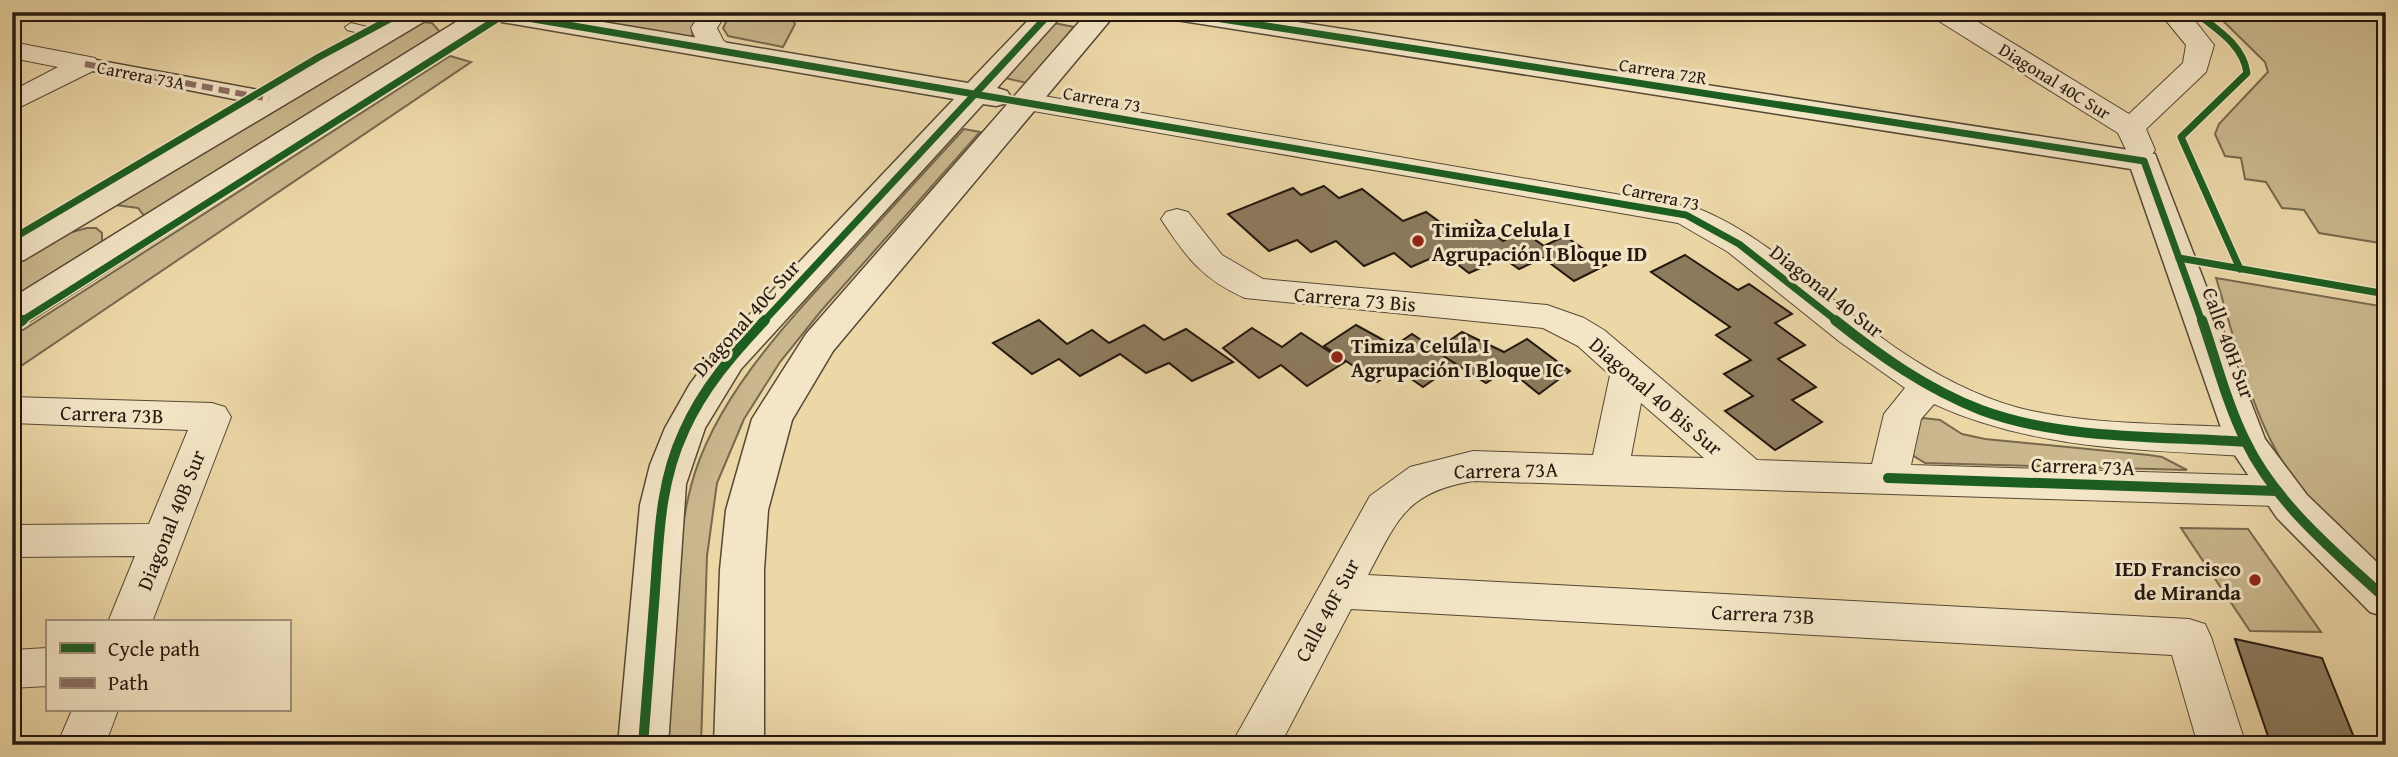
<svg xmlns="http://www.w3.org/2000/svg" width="2398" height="757" viewBox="0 0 2398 757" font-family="'Gentium Book Plus',serif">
	<rect width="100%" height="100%" fill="#ecd7a7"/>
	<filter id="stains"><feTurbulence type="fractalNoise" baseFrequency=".00286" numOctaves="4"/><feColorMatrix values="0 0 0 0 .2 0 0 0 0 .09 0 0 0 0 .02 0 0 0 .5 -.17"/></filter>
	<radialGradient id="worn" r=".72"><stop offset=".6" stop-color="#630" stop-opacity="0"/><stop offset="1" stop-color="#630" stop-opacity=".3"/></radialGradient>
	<g fill="#cab78d" stroke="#77684e" stroke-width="2">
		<polygon points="538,12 636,12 698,21 692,30 693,40"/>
		<polygon points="744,12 787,12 795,24 783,47 728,36 723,28 726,22"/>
		<polygon points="2214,12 2386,12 2386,244 2319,233 2304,210 2282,208 2266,182 2245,179 2241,158 2225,156 2215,134 2219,124 2268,72 2265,62"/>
		<polygon points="422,22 432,23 440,32 148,221 138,208 107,204"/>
		<polygon points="1054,23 1074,27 1027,83 1005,78"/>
		<polygon points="450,56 471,62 12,372 12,337"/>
		<path d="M964,129L980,132L821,311L780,362L744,419L717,483L707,556L701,745H667C672,659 670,569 691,486C714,398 790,319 849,255C887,213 925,171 964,129Z"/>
		<polygon points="87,228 96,228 102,233 102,243 12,304 12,266 68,233"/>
		<path d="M2216,278L2386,307V572C2352,541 2316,510 2289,472C2251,416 2236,342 2216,278Z"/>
		<polygon points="1923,418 1940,420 1962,434 1985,439 2149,455 2162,457 2187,470 1925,463 1909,453 1917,421"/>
		<polygon points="2181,528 2248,529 2321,632 2250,631"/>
	</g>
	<g fill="#8c7b5e" stroke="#24180f" stroke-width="2">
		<polygon points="1324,186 1339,198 1362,189 1403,221 1426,212 1452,231 1476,220 1503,241 1523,231 1544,246 1565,236 1606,265 1574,281 1543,258 1519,269 1503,258 1469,273 1443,253 1411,267 1394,253 1364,266 1336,241 1311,252 1297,240 1269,251 1228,214 1293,188 1301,195"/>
		<polygon points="1685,255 1738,290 1749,284 1792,314 1775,323 1805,345 1778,359 1816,387 1792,400 1822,422 1775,450 1725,411 1753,396 1724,374 1751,360 1716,335 1730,327 1651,272"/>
		<polygon points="1039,320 1067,344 1092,330 1109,343 1144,325 1164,340 1186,329 1233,362 1192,381 1169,363 1146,373 1120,354 1080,376 1059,359 1032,374 993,343"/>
		<polygon points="1356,325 1394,346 1412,334 1436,350 1462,332 1504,352 1527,339 1570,371 1539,394 1508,369 1486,383 1439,353 1456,364 1423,387 1397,369 1377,382 1324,346"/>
		<polygon points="1252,328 1282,347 1301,333 1345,362 1307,386 1281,365 1259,378 1223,348"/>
		<polygon points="2235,639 2322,658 2357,745 2271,745"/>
	</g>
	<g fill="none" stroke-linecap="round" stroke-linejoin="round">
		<g stroke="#564835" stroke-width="2">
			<g id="service">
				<polygon points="311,12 323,12 325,17 315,20"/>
				<polygon points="351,23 384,31 385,34 379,38 347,30 345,27"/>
			</g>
		</g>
		<g stroke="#564835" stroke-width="3">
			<polygon id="pedestrian" points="85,58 269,92 280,99 269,106 78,68 74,64"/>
		</g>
		<g stroke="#564835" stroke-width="2">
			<g id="minor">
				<polygon points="701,12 727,12 717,28 723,40 735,51 731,57 711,57 701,51 691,28"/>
				<polygon points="1930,12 1962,12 2129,114 2183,63 2186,45 2159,12 2188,12 2214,45 2206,72 2146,129 2155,150 2151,156 2140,159 2129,156 2118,133 1934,18"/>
				<polygon points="12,42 95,58 99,64 95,70 12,111 12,91 58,67 12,58"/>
				<path d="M1026,93L1697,208C1772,238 1831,303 1896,348C1934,374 1975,396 2019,408C2090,426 2173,423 2246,428L2260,432L2265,442L2260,452L2246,456C2137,449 2035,450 1934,404L1921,419L1911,465L2277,476L2291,480L2297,491L2291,502L2277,506L1473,481C1406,492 1397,520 1368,575L2189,619L2205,624L2211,637L2246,745H2198L2172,655L1351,609L1280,745H1231L1370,496L1410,467L1473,451L1593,455L1610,375L1578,346L1543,328L1245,298C1202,279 1186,257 1161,219L1166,212L1177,209L1188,212L1222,255L1263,279L1547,305L1584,318L1604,330L1757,460L1872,464L1884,414L1905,388L1840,342L1728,252L1678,223L1016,108L1012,102L1016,96ZM1641,403L1704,458L1631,456Z"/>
				<polygon points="12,397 212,403 225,407 231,417 152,622 108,622 135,556 12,557 12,525 149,524 188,430 12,423"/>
				<polygon points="47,648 47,686 12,688 12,650"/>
				<polygon points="72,710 118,710 105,745 57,745"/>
			</g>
		</g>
		<g stroke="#564835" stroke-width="3">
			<g id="tertiary">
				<polygon points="400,12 434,12 430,18 24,260 12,263 12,237"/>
				<polygon points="472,12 543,12 968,83 1036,12 1065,12 997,88 1007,91 1011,97 1007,103 996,106 983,104 741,369 705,428 686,484 668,745 618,745 640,505 650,465 665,428 690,384 715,351 954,99 496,21 25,324 12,327 12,298"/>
				<polygon points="1088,12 1117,12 833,351 792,420 768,510 764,570 764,745 714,745 720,570 726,510 752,419 806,334"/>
				<polygon points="1162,12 1232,12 2155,154 2265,439 2307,495 2386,571 2386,617 2370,612 2277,518 2226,442 2131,169 1176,20 1166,18"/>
			</g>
		</g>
		<use href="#service" fill="#f3e5c6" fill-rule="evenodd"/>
		<use href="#pedestrian" fill="#f3e5c6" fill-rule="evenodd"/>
		<use href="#minor" fill="#f3e5c6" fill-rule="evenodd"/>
		<use href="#tertiary" fill="#f3e5c6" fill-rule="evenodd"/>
		<polyline stroke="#8d6e63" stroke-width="6" stroke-dasharray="11 6" stroke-linecap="butt" points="85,64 269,99"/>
		<g stroke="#f3e5c6" stroke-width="10">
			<g id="cycleway-far1">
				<polyline points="492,12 1686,215 1739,244 1838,322"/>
				<polyline points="1176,12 2144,161 2202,322"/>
				<path d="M2195,12C2216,29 2243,44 2247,73L2181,137L2240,269"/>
				<polyline points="12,239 319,57 403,12"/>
				<polyline points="2179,258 2386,294"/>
				<polyline points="20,322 508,12"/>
				<polyline points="763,322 1051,12"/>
			</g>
		</g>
		<g stroke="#f3e5c6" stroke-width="14">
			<g id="cycleway">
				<path d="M1835,320C1880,356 1927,389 1981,410C2061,440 2161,436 2246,442"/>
				<path d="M2202,320C2216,360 2227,404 2246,442C2276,504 2336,553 2386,599"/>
				<polyline points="12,327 23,320"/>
				<polyline points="1888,478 2277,491"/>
				<path d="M643,745C647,694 651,643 655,591C659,536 660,482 684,431C703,388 733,354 765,320"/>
			</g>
		</g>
		<use href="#cycleway-far1" stroke="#1b5e20" stroke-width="7"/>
		<use href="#cycleway" stroke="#1b5e20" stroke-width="10"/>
	</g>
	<g fill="#8f2418" stroke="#f3e5c6" stroke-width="2.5">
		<circle cx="1418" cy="241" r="7"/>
		<circle cx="1337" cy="357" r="7"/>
		<circle cx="2255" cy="580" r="7"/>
	</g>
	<g text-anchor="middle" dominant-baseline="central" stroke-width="6" stroke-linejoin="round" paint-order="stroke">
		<g font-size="18" fill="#24180f" stroke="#f3e5c6">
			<text transform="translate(1663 71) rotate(9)">Carrera 72R</text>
			<text transform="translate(141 75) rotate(11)">Carrera 73A</text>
			<text transform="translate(2055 81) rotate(32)">Diagonal 40C Sur</text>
			<text transform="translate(1102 99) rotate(10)">Carrera 73</text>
			<text transform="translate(1661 196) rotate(12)">Carrera 73</text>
		</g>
		<g font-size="21" font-weight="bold" fill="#24180f" stroke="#f3e5c6" text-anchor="start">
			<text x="1432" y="229">Timiza Celula I<tspan x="1432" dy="24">Agrupación I Bloque ID</tspan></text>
			<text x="1351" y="345">Timiza Celula I<tspan x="1351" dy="24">Agrupación I Bloque IC</tspan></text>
			<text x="2241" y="568" text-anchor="end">IED Francisco<tspan x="2241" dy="24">de Miranda</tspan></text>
		</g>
		<g font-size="21" fill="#24180f" stroke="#f3e5c6">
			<text transform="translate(1827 291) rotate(38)">Diagonal 40 Sur</text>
			<text transform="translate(1355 299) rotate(5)">Carrera 73 Bis</text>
			<text transform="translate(746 318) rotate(-48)">Diagonal 40C Sur</text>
			<text transform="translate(2229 343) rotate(70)">Calle 40H Sur</text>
			<text transform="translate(1656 396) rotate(41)">Diagonal 40 Bis Sur</text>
			<text transform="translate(112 414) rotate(2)">Carrera 73B</text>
			<text transform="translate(2083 466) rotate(2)">Carrera 73A</text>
			<text transform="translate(1506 470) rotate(-1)">Carrera 73A</text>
			<text transform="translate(171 520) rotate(-68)">Diagonal 40B Sur</text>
			<text transform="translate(1327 610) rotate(-62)">Calle 40F Sur</text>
			<text transform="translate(1763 614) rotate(3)">Carrera 73B</text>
		</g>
	</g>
	<rect width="2398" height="757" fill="none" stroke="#ecd7a7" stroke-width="42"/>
	<rect x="14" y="14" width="2370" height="729" fill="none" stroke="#24180f" stroke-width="3.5"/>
	<rect x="21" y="21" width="2356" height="715" fill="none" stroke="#24180f" stroke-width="2"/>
	<rect x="46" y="620" width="245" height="91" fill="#f3e5c6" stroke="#a0937d" stroke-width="2"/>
	<rect x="60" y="643" width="35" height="10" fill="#1b5e20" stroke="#a0937d" stroke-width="2"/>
	<text x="108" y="656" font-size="21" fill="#24180f">Cycle path</text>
	<rect x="60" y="678" width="35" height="10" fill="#8d6e63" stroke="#a0937d" stroke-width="2"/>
	<text x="108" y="690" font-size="21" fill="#24180f">Path</text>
	<rect width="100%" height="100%" filter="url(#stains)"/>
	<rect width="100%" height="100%" fill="url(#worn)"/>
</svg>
